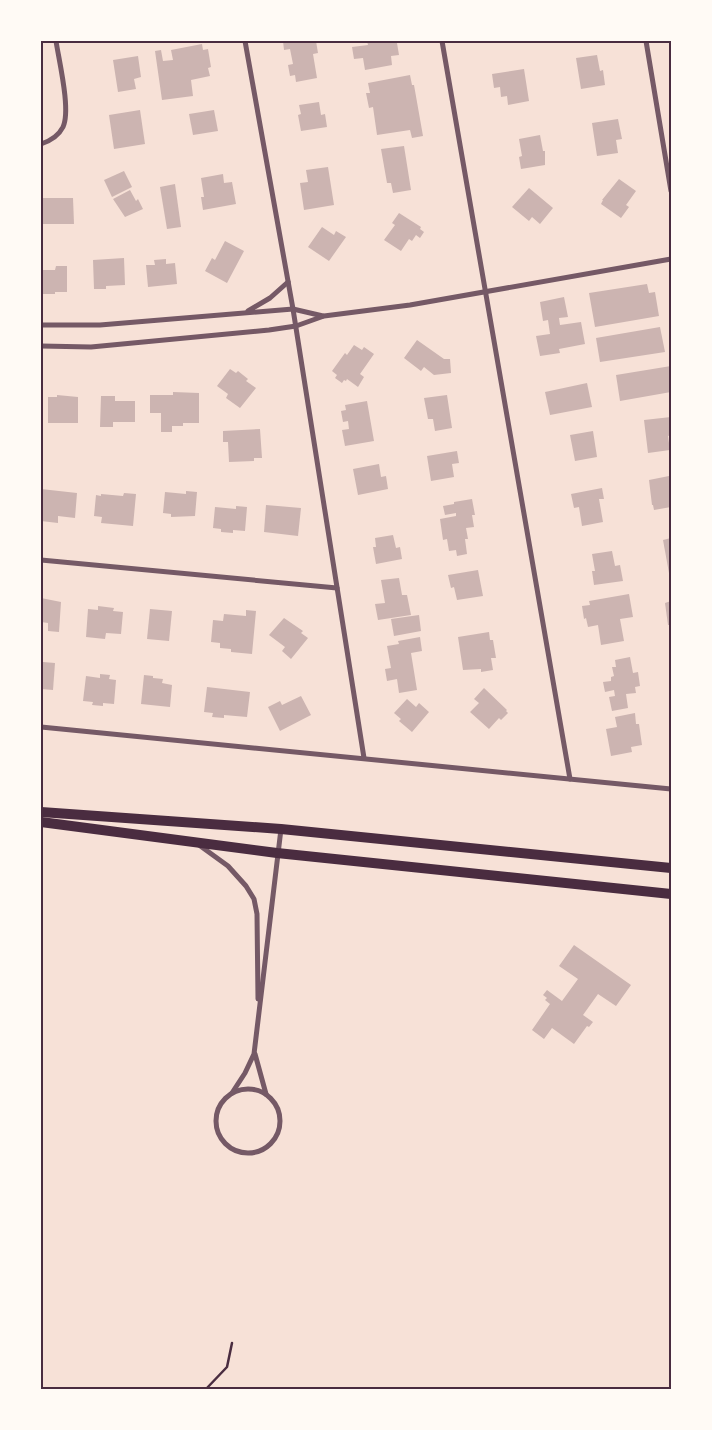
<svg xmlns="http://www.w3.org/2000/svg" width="712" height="1430" viewBox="0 0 712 1430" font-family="'Exo 2',sans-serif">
	<rect width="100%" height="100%" fill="#f7e1d7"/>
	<g fill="#ccb4b1">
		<polygon points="283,41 316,41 318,53 313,54 317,78 296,82 295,75 290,76 288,65 293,64 290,49 284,50"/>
		<polygon points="367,41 404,41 404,42 397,43 399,55 391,56 392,65 365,70 363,58 354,59 352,47 368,45"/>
		<polygon points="202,44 203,50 208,49 211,67 208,68 210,76 191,80 193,96 162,100 155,51 161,50 163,61 173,60 171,50"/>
		<polygon points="597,55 600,71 603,70 605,85 581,89 576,58"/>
		<polygon points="138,56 141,77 134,79 136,89 118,92 113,60"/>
		<polygon points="524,69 529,101 508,105 507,96 501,97 500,87 494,88 492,74"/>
		<polygon points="410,75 412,85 414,85 423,136 412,138 410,130 377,135 373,107 369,108 366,93 370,93 368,83"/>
		<polygon points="319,102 321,115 325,114 327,127 301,131 298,115 301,114 299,105"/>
		<polygon points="140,110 145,144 114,149 109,115"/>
		<polygon points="214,110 218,131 193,135 189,114"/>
		<polygon points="618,119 622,139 616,140 618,153 597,156 592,123"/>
		<polygon points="540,135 543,151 545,151 545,165 521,169 519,157 522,156 519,139"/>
		<polygon points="404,146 411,190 393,193 391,183 387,183 381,149"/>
		<polygon points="328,167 334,205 304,210 300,183 308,182 306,170"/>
		<polygon points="124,171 132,187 112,197 104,180"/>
		<polygon points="223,174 224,183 232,182 236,204 203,210 201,197 204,197 201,178"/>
		<polygon points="619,179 636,191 626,205 629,207 621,218 601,204 603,200 602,200"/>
		<polygon points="175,184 181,227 167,229 160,187"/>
		<polygon points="529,188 553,208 540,224 532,217 529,221 512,207"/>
		<polygon points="130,190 136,201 138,199 143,209 125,217 113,199"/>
		<polygon points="43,198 73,198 74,224 43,224"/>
		<polygon points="399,213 421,227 420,229 424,232 420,238 416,235 412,241 409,239 401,251 384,240 395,225 392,223"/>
		<polygon points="322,227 334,235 336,231 346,237 329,261 308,247"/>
		<polygon points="225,241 244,251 227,283 205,271 212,258 215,260"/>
		<polygon points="124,258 125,285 106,286 106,289 94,289 93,260"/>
		<polygon points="166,259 166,264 175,263 177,284 148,287 146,265 155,265 154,260"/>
		<polygon points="56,266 67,266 67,292 55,292 55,294 43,294 43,292 41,292 41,270 55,270"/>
		<polygon points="647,284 649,293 655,292 659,316 595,327 589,293"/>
		<polygon points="564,297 568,317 559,318 560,325 581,322 585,344 559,349 560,353 540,356 536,336 550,334 548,320 543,321 540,302"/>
		<polygon points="660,327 665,352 600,362 596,338"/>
		<polygon points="417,340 444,359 450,359 451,373 434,375 424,367 421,371 404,358"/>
		<polygon points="354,345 362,350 364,347 374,354 360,374 364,377 358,387 347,379 346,381 344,380 342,383 335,378 337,375 332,371 345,353 347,355"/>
		<polygon points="671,366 671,392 620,401 616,375"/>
		<polygon points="230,369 236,373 238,371 248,379 246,381 256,388 240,408 226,398 228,394 217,386"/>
		<polygon points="587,383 592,407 550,415 545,392"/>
		<polygon points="173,392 199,393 199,423 183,423 183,426 172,426 172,432 161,432 161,413 150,413 150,395 173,395"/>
		<polygon points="57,395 78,397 78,423 48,423 48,397 57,397"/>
		<polygon points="447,395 452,428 435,431 433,419 428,419 424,398"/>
		<polygon points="101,396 115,396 115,401 135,401 135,422 113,422 113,427 100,427"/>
		<polygon points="367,401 374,441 345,446 342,430 349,429 348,421 343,422 341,411 346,410 345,405"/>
		<polygon points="671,417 671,435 668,436 670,450 648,453 644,420"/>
		<polygon points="260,429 262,458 254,458 254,461 229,462 228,442 223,442 223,431"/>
		<polygon points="593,431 597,457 575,461 570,435"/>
		<polygon points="457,451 459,463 452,464 454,477 431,481 427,456"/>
		<polygon points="379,464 381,477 386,476 388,489 358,495 353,469"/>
		<polygon points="669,476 671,507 654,510 653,505 652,505 649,480"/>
		<polygon points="602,488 604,499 599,499 603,522 582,526 579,507 574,508 571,494"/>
		<polygon points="41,489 77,493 75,518 58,516 58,523 41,521"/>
		<polygon points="186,491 197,492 195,516 171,517 171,514 163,513 165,492 186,494"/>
		<polygon points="124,493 136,494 133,526 101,523 102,517 94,516 96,495 101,496 101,494 123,496"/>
		<polygon points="472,499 475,515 472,515 474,527 466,528 468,539 465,539 467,554 457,556 456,550 449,551 447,539 443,540 440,519 456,516 456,513 445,515 443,506 454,504 454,502"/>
		<polygon points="266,505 301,508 298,536 264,532"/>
		<polygon points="236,506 247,507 245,531 233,530 233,533 221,532 221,529 213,528 215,507 236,509"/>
		<polygon points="393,535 396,548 400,547 402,559 376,564 373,547 376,547 375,538"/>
		<polygon points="671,538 671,573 669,573 663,540"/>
		<polygon points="612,551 615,566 620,565 623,581 594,585 592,571 595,571 592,554"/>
		<polygon points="478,570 483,596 457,600 454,587 451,588 448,575"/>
		<polygon points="399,578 402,595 407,595 411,615 378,620 375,604 385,603 381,580"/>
		<polygon points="629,594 633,617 620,619 624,641 601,645 598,625 588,627 586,618 584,619 582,606 590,605 589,601"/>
		<polygon points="41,598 61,602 59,632 48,631 48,623 41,622"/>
		<polygon points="671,601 671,625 668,625 665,603"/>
		<polygon points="98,606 114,608 113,611 123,612 121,634 106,633 105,639 86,637 88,609 98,610"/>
		<polygon points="150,609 172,611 169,641 147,639"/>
		<polygon points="246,610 256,611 252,654 231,652 231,649 220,648 220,643 211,642 213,620 223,621 224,614 246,616"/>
		<polygon points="419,615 421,631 394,636 391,619"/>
		<polygon points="284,618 303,631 301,633 308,638 291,659 282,651 285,647 269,635"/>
		<polygon points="489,632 490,640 493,640 496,658 491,658 493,670 481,672 481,669 463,670 458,637"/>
		<polygon points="420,637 422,651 411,653 417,690 399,693 397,679 387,681 385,669 391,668 387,646 399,644 398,641"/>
		<polygon points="630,657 633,673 638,672 640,686 635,687 636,693 626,694 628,708 612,711 609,697 615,696 614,690 605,692 603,682 611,681 611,677 614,676 612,667 616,667 615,660"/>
		<polygon points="43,662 55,663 53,690 41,689"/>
		<polygon points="100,674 110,675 109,679 116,680 114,704 103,703 103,706 92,705 93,702 83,701 86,676 100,678"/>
		<polygon points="144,675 153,676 153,678 163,679 162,683 172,685 170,707 141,704"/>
		<polygon points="207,687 250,692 247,717 224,715 224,718 212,717 213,713 204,712"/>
		<polygon points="484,688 507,710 506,711 508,713 501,720 499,718 489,729 470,712 479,703 474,699"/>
		<polygon points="301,696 311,715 280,731 268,707 280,701 282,705"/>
		<polygon points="407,699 416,707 419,703 429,712 412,732 399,721 401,719 394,713"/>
		<polygon points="635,713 636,724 639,724 642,745 631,747 632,752 611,756 606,729 617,727 615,717"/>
		<polygon points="574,945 631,985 616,1006 598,994 583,1015 593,1022 589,1027 587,1026 574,1044 552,1028 544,1039 532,1030 550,1004 545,1000 547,998 543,995 547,990 562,1001 578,979 559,966"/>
	</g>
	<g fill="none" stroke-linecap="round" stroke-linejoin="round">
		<polyline stroke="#4a2c40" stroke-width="2.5" points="206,1389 227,1367 232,1343"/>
		<g stroke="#755966" stroke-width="5">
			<polyline points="245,41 293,309 364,758"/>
			<polyline points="442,41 570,779"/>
			<polyline points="646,41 671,191"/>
			<path d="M41,144C50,141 59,135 63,127C71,110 59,61 56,41"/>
			<polyline points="248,311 270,298 288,282"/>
			<polyline points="41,325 100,325 293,309 323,316"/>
			<polyline points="41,346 91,347 269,330 296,326 324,316 410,305 671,259"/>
			<polyline points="41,560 337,588"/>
			<polyline points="41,727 671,789"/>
			<polyline points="199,845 228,866 246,886 254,899 257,914 258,999"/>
			<polyline points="255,1054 266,1094"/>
			<circle cx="248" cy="1121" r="32"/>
			<polyline points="232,1093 245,1073 254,1054 281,829"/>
		</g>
		<g stroke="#4a2c40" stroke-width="10">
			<polyline points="41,812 281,829 671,868"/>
			<polyline points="41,822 277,853 671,894"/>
		</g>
	</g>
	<rect width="712" height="1430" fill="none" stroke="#fffaf5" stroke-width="85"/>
	<rect x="42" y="42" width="628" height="1346" fill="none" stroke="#4a2c40" stroke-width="2"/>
</svg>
